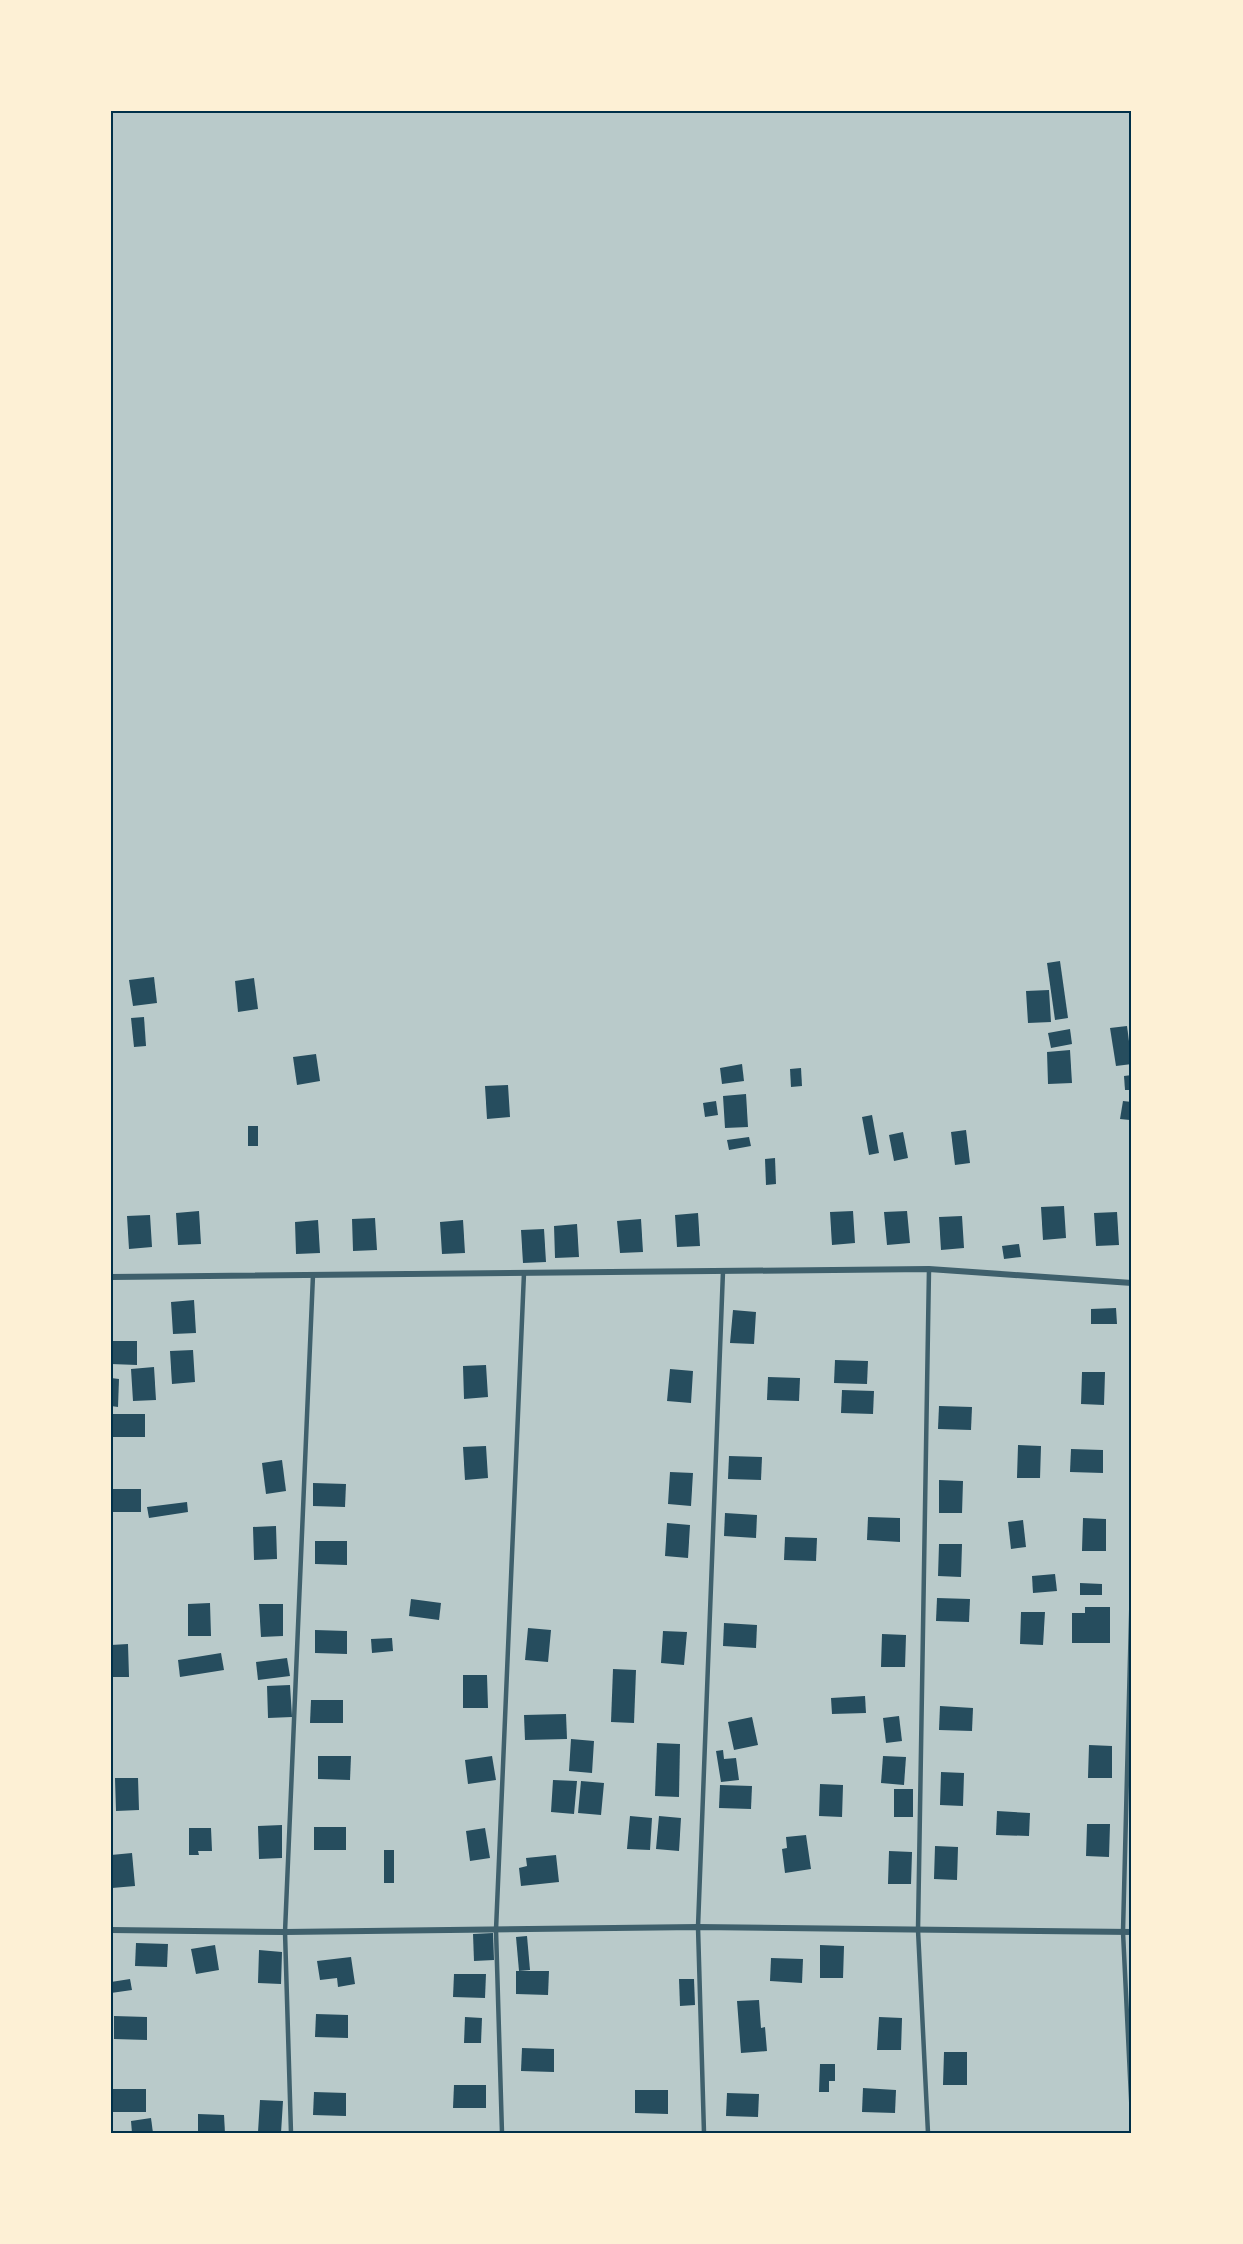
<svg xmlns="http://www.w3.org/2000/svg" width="1243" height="2244" viewBox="0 0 1243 2244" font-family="Barlow,sans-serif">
	<rect width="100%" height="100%" fill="#fdf0d5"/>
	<rect fill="#b9caca" x="111" y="111" width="1021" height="2022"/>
	<g fill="#264d5e">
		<polygon points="1060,961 1068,1018 1055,1020 1047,963"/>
		<polygon points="154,977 157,1003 133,1006 129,980"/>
		<polygon points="254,978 258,1009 238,1012 235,981"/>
		<polygon points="1049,990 1051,1022 1028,1023 1026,991"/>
		<polygon points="144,1017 146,1046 134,1047 131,1018"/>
		<polygon points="1127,1026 1132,1064 1116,1066 1110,1028"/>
		<polygon points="1070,1029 1072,1044 1051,1048 1048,1033"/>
		<polygon points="1070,1050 1072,1083 1048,1084 1047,1052"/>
		<polygon points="316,1054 320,1081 297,1085 293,1057"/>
		<polygon points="742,1064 744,1081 722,1084 720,1068"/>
		<polygon points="801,1068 802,1086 791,1087 790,1069"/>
		<polygon points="1132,1075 1132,1090 1125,1090 1124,1076"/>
		<polygon points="508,1085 510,1117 487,1119 485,1086"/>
		<polygon points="746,1094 748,1127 725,1128 723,1096"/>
		<polygon points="716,1101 718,1115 705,1117 703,1103"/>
		<polygon points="1123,1101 1132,1102 1130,1120 1120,1119"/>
		<polygon points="872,1115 879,1153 869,1155 862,1117"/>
		<rect x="248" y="1126" width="10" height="20"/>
		<polygon points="966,1130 970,1163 955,1165 951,1132"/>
		<polygon points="903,1132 908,1158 894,1161 889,1135"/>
		<polygon points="749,1137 751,1146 729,1150 727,1140"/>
		<polygon points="775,1158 776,1184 766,1185 765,1159"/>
		<polygon points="1064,1206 1066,1238 1043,1240 1041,1207"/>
		<polygon points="199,1211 201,1244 178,1245 176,1213"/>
		<polygon points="853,1211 855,1243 832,1245 830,1212"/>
		<polygon points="907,1211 910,1243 887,1245 884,1212"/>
		<polygon points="1117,1212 1119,1245 1096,1246 1094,1213"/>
		<polygon points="698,1213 700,1246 677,1247 675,1215"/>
		<polygon points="150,1215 152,1247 129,1249 127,1216"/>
		<polygon points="962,1216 964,1248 941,1250 939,1217"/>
		<polygon points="375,1218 377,1250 353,1251 352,1219"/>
		<polygon points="641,1219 643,1252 620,1253 617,1221"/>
		<polygon points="318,1220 320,1253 296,1254 295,1222"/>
		<polygon points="463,1220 465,1253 442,1254 440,1222"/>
		<polygon points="577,1224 579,1257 555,1258 554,1226"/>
		<polygon points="544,1229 546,1262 523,1263 521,1230"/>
		<polygon points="1019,1244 1021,1257 1004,1259 1002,1246"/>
		<polygon points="194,1300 196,1333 173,1334 171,1302"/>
		<polygon points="1116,1308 1117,1324 1091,1324 1091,1309"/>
		<polygon points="733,1310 756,1312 754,1344 730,1343"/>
		<polygon points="111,1341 137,1341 137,1365 111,1364"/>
		<polygon points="193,1350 195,1382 172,1384 170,1351"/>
		<polygon points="835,1360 868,1361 867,1384 834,1383"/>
		<polygon points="486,1365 488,1397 464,1399 463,1366"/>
		<polygon points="154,1367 156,1400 133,1401 131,1369"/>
		<polygon points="670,1369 693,1371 691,1403 667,1401"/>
		<polygon points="1082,1372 1105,1372 1104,1405 1081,1404"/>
		<polygon points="768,1377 800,1378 799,1401 767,1400"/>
		<polygon points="111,1378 119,1379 118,1407 111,1406"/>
		<polygon points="842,1390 874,1391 873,1414 841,1413"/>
		<polygon points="939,1406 972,1407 971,1430 938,1429"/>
		<rect x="112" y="1414" width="33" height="23"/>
		<polygon points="1018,1445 1041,1446 1040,1478 1017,1478"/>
		<polygon points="486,1446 488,1478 465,1480 463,1447"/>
		<polygon points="1071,1449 1103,1450 1103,1473 1070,1472"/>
		<polygon points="729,1456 762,1457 761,1480 728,1479"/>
		<polygon points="282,1460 286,1491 266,1494 262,1463"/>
		<polygon points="670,1472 693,1473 691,1506 668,1504"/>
		<polygon points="939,1480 963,1481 962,1513 939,1513"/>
		<polygon points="313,1483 346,1484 345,1507 313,1506"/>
		<rect x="111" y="1489" width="30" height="23"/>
		<polygon points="187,1502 188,1512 149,1518 147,1507"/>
		<polygon points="725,1513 757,1515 756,1538 724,1536"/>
		<polygon points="868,1517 900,1518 900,1542 867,1540"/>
		<polygon points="1083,1518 1106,1519 1106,1551 1082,1551"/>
		<polygon points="1023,1520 1026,1547 1011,1549 1008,1522"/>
		<polygon points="667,1523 690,1525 688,1558 665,1556"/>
		<polygon points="276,1526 277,1559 254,1560 253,1527"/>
		<polygon points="785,1537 817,1538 816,1561 784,1560"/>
		<polygon points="315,1541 347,1541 347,1565 315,1564"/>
		<polygon points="939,1544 962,1544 961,1577 938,1576"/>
		<polygon points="1055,1574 1057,1591 1033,1593 1032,1576"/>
		<polygon points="1080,1583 1102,1584 1102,1595 1080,1595"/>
		<polygon points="937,1598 970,1599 969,1622 936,1621"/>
		<polygon points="411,1599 441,1603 439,1620 409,1616"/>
		<polygon points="210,1603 211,1636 188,1636 188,1604"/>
		<polygon points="259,1604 283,1604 283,1636 261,1637"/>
		<polygon points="1085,1607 1110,1607 1110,1643 1072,1643 1072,1613 1085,1613"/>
		<polygon points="1021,1612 1045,1612 1043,1645 1020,1644"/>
		<polygon points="724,1623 757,1625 756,1648 723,1646"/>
		<polygon points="528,1628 551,1630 548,1662 525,1660"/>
		<polygon points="315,1630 347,1631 347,1654 315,1653"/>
		<polygon points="663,1631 687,1632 684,1665 661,1663"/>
		<polygon points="882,1634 906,1635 905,1667 881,1667"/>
		<polygon points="392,1638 393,1651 372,1653 371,1639"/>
		<polygon points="128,1644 129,1677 111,1677 111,1645"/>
		<polygon points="221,1653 224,1670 180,1677 178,1660"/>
		<polygon points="287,1658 290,1676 258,1680 256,1662"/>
		<polygon points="613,1669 636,1670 634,1723 611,1722"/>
		<polygon points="463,1675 487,1675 488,1708 463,1708"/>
		<polygon points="290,1685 292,1717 268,1718 267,1686"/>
		<polygon points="865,1696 866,1713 832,1714 831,1698"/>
		<polygon points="311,1700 343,1700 343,1723 310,1723"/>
		<polygon points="940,1706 973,1708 972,1731 939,1730"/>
		<polygon points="566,1714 567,1739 525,1740 524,1715"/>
		<polygon points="899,1716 902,1741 886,1743 883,1718"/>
		<polygon points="752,1717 758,1745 734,1750 728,1722"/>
		<polygon points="571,1739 594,1741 592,1773 569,1771"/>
		<polygon points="657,1743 680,1744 679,1797 655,1796"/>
		<polygon points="1089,1745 1112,1746 1112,1778 1088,1778"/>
		<polygon points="723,1750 724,1759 736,1758 739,1780 721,1782 716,1751"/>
		<polygon points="318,1756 351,1756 350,1780 318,1779"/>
		<polygon points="492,1756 496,1780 468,1784 465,1760"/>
		<polygon points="883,1756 906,1757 904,1785 881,1783"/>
		<polygon points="941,1772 964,1773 963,1806 940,1805"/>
		<polygon points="115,1778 138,1778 139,1810 116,1811"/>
		<polygon points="553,1780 577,1781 574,1814 551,1812"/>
		<polygon points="581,1781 604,1783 601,1815 578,1813"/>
		<polygon points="820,1784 843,1785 842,1817 819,1816"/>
		<polygon points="720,1785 752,1786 751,1809 719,1808"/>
		<rect x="894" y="1789" width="19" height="28"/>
		<polygon points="997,1811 1030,1813 1029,1836 996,1835"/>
		<polygon points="630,1816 652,1818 650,1850 627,1849"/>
		<polygon points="659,1816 681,1818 679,1851 656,1849"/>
		<polygon points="1087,1824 1110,1824 1109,1857 1086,1856"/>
		<polygon points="282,1825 282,1858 259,1859 258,1826"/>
		<rect x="314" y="1827" width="32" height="23"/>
		<polygon points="189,1828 211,1828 212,1851 198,1851 199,1855 189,1855"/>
		<polygon points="485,1828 490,1858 470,1861 466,1831"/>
		<polygon points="806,1835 811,1869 785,1873 782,1849 787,1848 786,1837"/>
		<polygon points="935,1846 958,1847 957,1880 934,1879"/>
		<rect x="384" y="1850" width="10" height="33"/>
		<polygon points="889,1851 912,1852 911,1884 888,1884"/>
		<polygon points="132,1853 135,1886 112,1888 111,1855"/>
		<polygon points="556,1855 559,1882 521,1886 519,1868 527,1866 526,1858"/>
		<polygon points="493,1933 494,1960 474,1961 473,1934"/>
		<polygon points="527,1936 530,1970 519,1971 516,1937"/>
		<polygon points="136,1943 168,1944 167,1967 135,1966"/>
		<polygon points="215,1945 219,1970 196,1974 191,1949"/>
		<polygon points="820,1945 844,1946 843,1978 820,1978"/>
		<polygon points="259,1950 282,1952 281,1984 258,1983"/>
		<polygon points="351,1957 355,1984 338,1987 337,1978 320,1980 317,1961"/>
		<polygon points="771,1958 803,1959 802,1983 770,1981"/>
		<polygon points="516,1971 549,1971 548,1995 516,1994"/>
		<polygon points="454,1974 486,1974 485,1998 453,1997"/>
		<polygon points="130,1979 132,1990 111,1993 111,1982"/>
		<polygon points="679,1979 694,1979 695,2005 680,2006"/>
		<polygon points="759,2000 761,2028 765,2027 767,2051 741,2053 737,2001"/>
		<polygon points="316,2014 348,2015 348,2038 315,2037"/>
		<polygon points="114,2016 147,2017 147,2040 114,2039"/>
		<polygon points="465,2017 482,2018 481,2043 464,2043"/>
		<polygon points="879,2017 902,2018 901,2050 877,2050"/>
		<polygon points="522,2048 554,2049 554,2072 521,2071"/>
		<polygon points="944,2052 967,2052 967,2085 943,2085"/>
		<polygon points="820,2064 835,2064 835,2081 829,2081 829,2092 819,2092"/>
		<polygon points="454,2085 486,2085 486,2108 453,2108"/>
		<polygon points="863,2088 896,2090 895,2113 862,2112"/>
		<rect x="113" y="2089" width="33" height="23"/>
		<polygon points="635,2090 668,2090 668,2114 635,2113"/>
		<polygon points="314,2092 346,2093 346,2116 313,2115"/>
		<polygon points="727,2093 759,2094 758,2117 726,2116"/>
		<polygon points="260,2100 283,2101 281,2133 258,2132"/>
		<polygon points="198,2114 224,2115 225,2133 198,2133"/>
		<polygon points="151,2118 153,2133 132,2133 131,2121"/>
		<rect x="517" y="2131" width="16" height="2"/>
	</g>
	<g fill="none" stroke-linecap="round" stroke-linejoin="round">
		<g stroke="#3f606c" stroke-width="4.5">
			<polyline points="1132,1580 1123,1932 1132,2118"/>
			<polyline points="291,2133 285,1932 313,1275"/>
			<polyline points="502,2133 496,1930 524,1273"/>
			<polyline points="704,2133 698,1927 723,1271"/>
			<polyline points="928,2133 918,1930 929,1269"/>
		</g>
		<g stroke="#3f606c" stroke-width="6">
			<polyline points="111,1277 929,1269 1132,1283"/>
			<polyline points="111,1930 285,1932 698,1927 1132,1932"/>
		</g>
	</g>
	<rect width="1243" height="2244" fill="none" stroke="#fdf0d5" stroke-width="225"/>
	<rect x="112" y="112" width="1018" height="2020" fill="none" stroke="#003049" stroke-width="2"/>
</svg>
